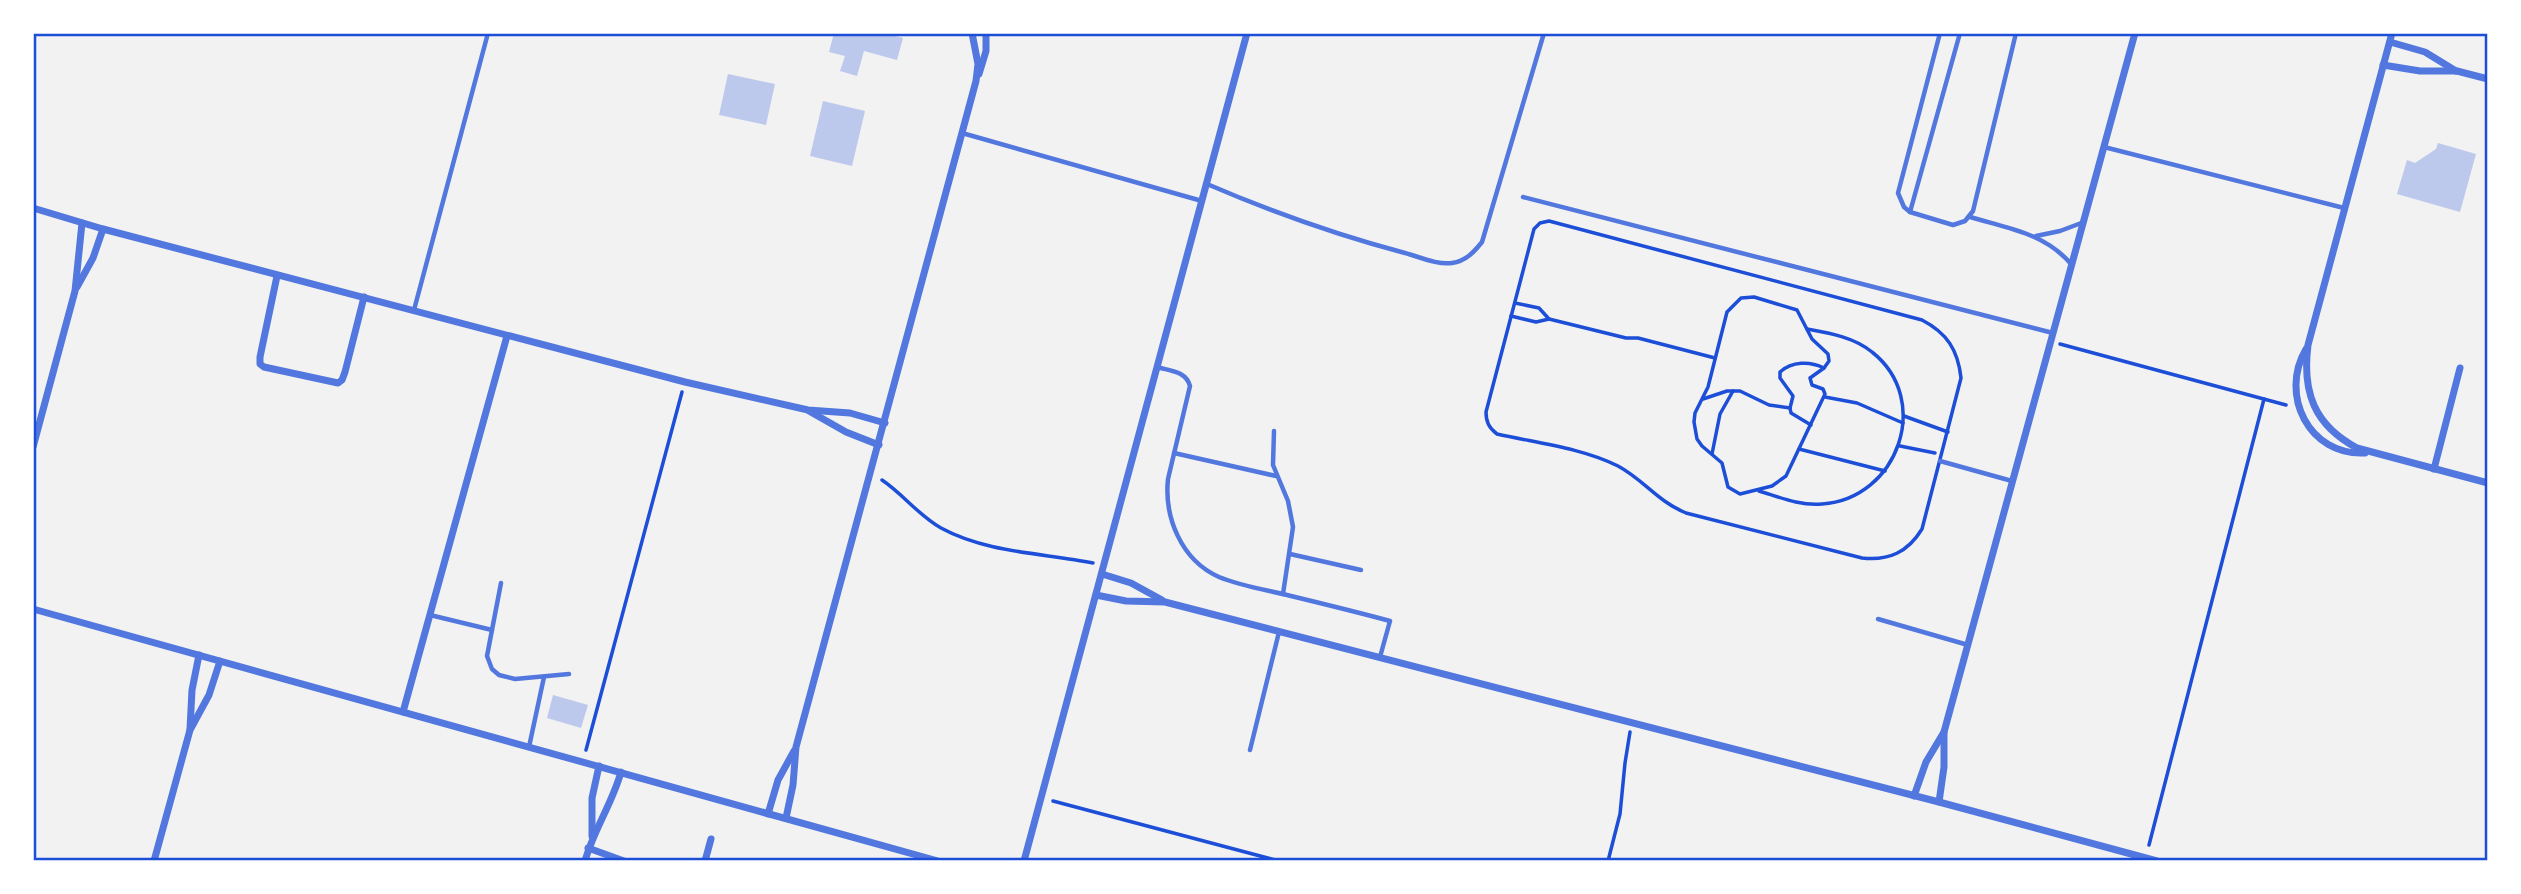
<svg xmlns="http://www.w3.org/2000/svg" width="2521" height="894" viewBox="0 0 2521 894" font-family="Barlow,sans-serif">
	<rect width="100%" height="100%" fill="#f2f2f2"/>
	<g fill="#bdc9ec">
		<polygon points="834,33 885,33 903,38 897,60 864,51 857,76 840,71 845,56 829,52"/>
		<polygon points="728,74 775,84 766,125 719,115"/>
		<polygon points="823,101 865,111 852,166 810,156"/>
		<polygon points="2438,143 2476,154 2460,212 2397,194 2407,160 2415,163 2436,149"/>
		<polygon points="553,695 588,705 581,728 547,718"/>
	</g>
	<g fill="none" stroke-linecap="round" stroke-linejoin="round">
		<g stroke="#1d4ed8" stroke-width="3.5">
			<path d="M1549,221L1922,320C1947,333 1958,350 1961,378L1922,529C1908,552 1889,561 1862,558L1686,513C1657,501 1644,480 1618,466C1582,448 1537,443 1497,434C1489,428 1486,422 1486,412L1534,229L1540,223Z"/>
			<polygon points="1754,297 1797,310 1812,339 1828,354 1829,361 1824,368 1810,378 1812,385 1823,389 1825,394 1786,476 1772,486 1740,494 1728,487 1722,463 1702,446 1697,439 1694,422 1695,413 1708,387 1727,312 1741,298"/>
			<polyline points="1515,303 1539,308 1549,319"/>
			<polyline points="1511,316 1536,322 1549,319 1626,338 1638,338 1715,358"/>
			<polyline points="2060,344 2286,405"/>
			<polyline points="1825,397 1857,403 1903,423"/>
			<polyline points="1703,399 1727,391 1740,391 1769,405 1790,408"/>
			<polyline points="1904,416 1948,432"/>
			<path d="M1811,425L1791,413L1790,408L1793,396L1780,378V372C1792,361 1810,361 1824,368"/>
			<polyline points="1900,446 1935,453"/>
			<polyline points="1799,449 1885,471"/>
			<polyline points="1712,454 1720,414 1733,391"/>
			<path d="M882,480C903,494 918,515 941,528C987,553 1043,553 1093,563"/>
			<path d="M1759,491C1779,497 1800,506 1822,504C1898,499 1933,400 1872,352C1854,337 1829,333 1807,329"/>
			<polyline points="586,750 682,392"/>
			<polyline points="1053,801 1279,861"/>
			<polyline points="2149,845 2264,399"/>
			<polyline points="1608,861 1620,814 1625,763 1630,732"/>
		</g>
		<g stroke="#5277de" stroke-width="4.5">
			<polyline points="1940,33 1898,193 1904,207 1910,212 1953,225 1965,221 1973,211 2016,33"/>
			<polyline points="962,133 1202,201"/>
			<polyline points="2104,147 2344,208"/>
			<path d="M1207,184C1272,212 1337,235 1405,253C1420,257 1437,265 1452,263C1466,261 1474,252 1482,242L1544,33"/>
			<polyline points="1523,197 2053,333"/>
			<polyline points="1910,212 1960,33"/>
			<path d="M1970,217C2007,228 2045,233 2072,265"/>
			<polyline points="2036,236 2060,231 2084,222"/>
			<polyline points="414,310 488,33"/>
			<path d="M1157,367C1170,371 1186,371 1190,386L1168,479C1164,517 1181,560 1219,577C1241,586 1267,590 1291,596C1324,604 1357,612 1390,621L1380,657"/>
			<polyline points="1274,431 1273,465 1288,501 1293,527 1283,594"/>
			<polyline points="1174,453 1276,476"/>
			<polyline points="1940,461 2012,481"/>
			<polyline points="1290,554 1361,570"/>
			<polyline points="501,583 487,656 492,669 499,675 515,679 569,674"/>
			<polyline points="430,615 492,630"/>
			<polyline points="1878,619 1968,645"/>
			<polyline points="529,747 544,677"/>
			<polyline points="1250,750 1279,632"/>
		</g>
		<g stroke="#5277de" stroke-width="7">
			<path d="M2392,33L2308,345C2302,392 2314,425 2357,448L2488,483"/>
			<polyline points="2390,42 2425,52 2456,71"/>
			<polyline points="2383,65 2420,71 2457,71 2488,79"/>
			<polyline points="979,74 986,51 986,33"/>
			<polyline points="33,208 103,229 685,382 808,410 850,413 885,423"/>
			<polyline points="277,276 260,357 260,364 264,367 338,383 342,380 345,372 364,297"/>
			<polyline points="77,287 93,258 103,229"/>
			<path d="M2306,349C2279,395 2309,456 2365,453"/>
			<polyline points="809,411 846,432 879,445"/>
			<polyline points="33,447 75,291 82,223"/>
			<polyline points="2434,469 2460,368"/>
			<polyline points="1102,574 1131,583 1162,600"/>
			<polyline points="1096,595 1126,601 1165,602 1939,802 2157,861"/>
			<polyline points="33,609 938,861"/>
			<polyline points="403,712 507,336"/>
			<polyline points="190,729 192,690 199,655"/>
			<polyline points="1914,796 1926,762 1944,732"/>
			<polyline points="1939,802 1944,767 1944,732 2135,33"/>
			<polyline points="768,814 778,780 794,751"/>
			<polyline points="786,818 793,785 796,747 976,81 978,64 972,33"/>
			<polyline points="592,836 592,798 599,766"/>
			<polyline points="588,848 624,861"/>
			<polyline points="154,861 190,730 209,695 220,661"/>
			<path d="M585,861C594,829 612,804 621,772"/>
			<polyline points="705,861 711,839"/>
			<polyline points="1024,861 1247,33"/>
		</g>
	</g>
	<rect width="2521" height="894" fill="none" stroke="#ffffff" stroke-width="70"/>
	<rect x="35" y="35" width="2451" height="824" fill="none" stroke="#1d4ed8" stroke-width="2.5"/>
</svg>
